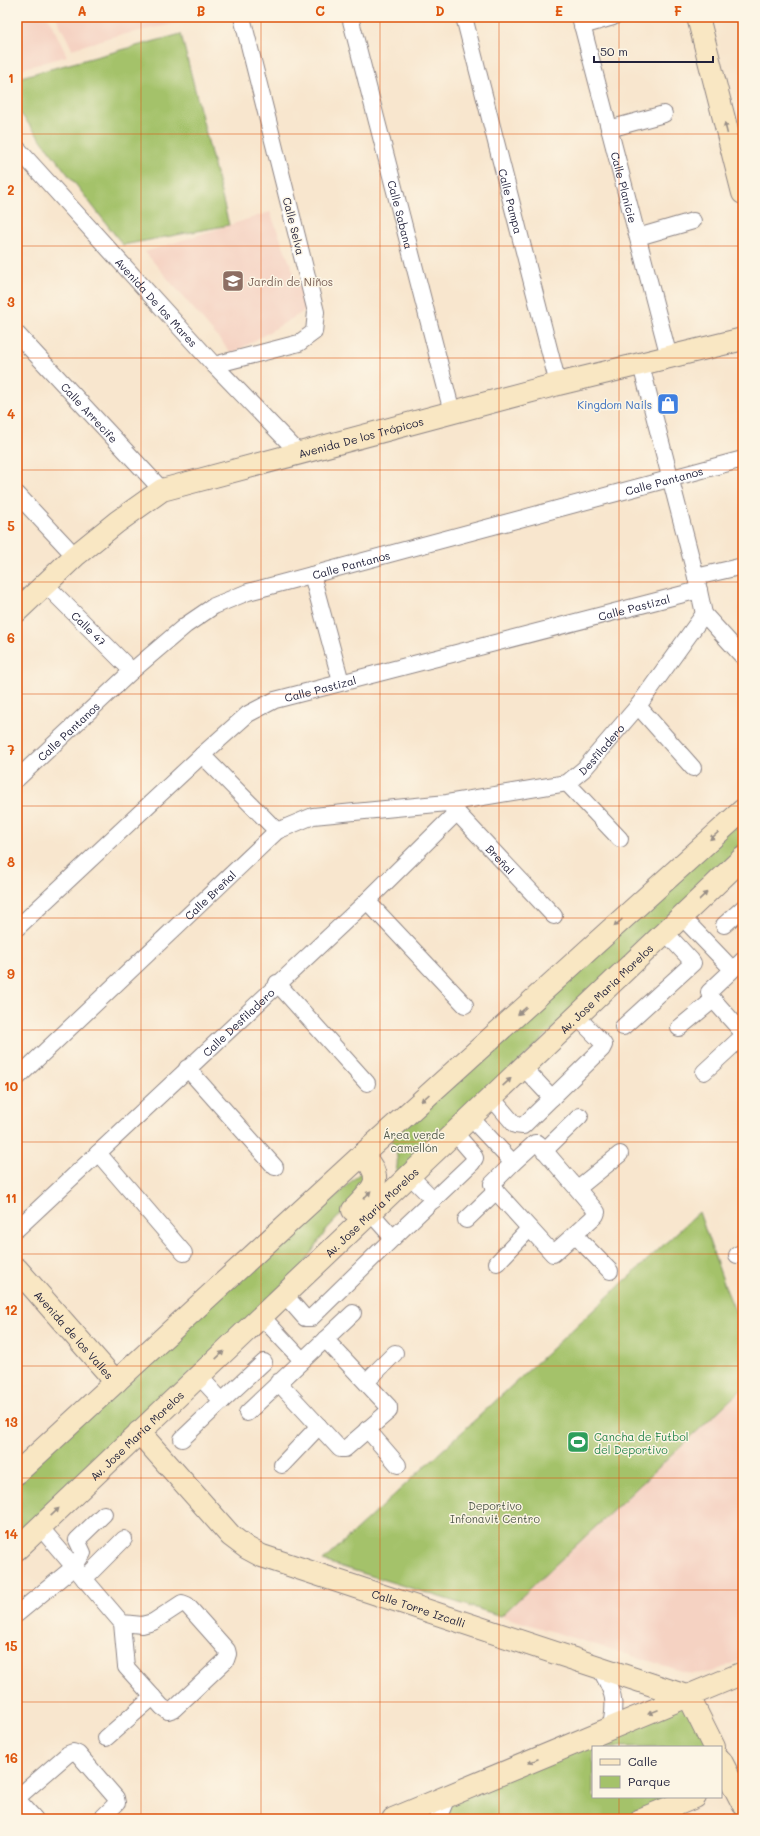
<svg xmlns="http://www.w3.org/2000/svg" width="760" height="1836" viewBox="0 0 760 1836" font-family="Mali,sans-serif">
	<rect width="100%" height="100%" fill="#fcf5e5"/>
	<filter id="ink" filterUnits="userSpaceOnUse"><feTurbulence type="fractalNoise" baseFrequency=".025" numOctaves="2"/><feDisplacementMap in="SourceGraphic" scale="8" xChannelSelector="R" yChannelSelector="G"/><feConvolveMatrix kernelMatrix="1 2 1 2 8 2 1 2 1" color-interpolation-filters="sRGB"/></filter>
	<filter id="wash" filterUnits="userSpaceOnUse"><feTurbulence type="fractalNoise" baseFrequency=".012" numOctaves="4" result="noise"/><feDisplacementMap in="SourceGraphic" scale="16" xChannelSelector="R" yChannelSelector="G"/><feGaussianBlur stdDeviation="0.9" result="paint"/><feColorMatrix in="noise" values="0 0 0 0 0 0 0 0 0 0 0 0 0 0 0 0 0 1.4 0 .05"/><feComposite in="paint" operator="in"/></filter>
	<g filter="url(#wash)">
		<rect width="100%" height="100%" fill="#f8e6ce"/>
		<g fill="#f5d2c2">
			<polygon points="17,17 48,17 67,56 17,70"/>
			<polygon points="56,17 208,17 111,37 72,49"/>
			<polygon points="270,212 308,309 232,354 145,252"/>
			<polygon points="743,1388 743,1659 712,1672 692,1674 501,1616"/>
		</g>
		<g fill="#a4c26a" stroke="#637252">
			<polygon points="181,34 229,225 123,245 17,109 17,78"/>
			<path d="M743,816V845L391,1186C398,1169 401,1156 390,1139Z"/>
			<polygon points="364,1169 369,1175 344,1211 327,1229 300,1270 20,1533 17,1533 17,1479 326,1195 331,1201"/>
			<polygon points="699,1212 726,1289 743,1330 743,1388 501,1616 323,1561"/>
			<polygon points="688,1699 712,1747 593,1747 593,1797 690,1797 637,1819 440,1819 448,1799"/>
		</g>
	</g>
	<g filter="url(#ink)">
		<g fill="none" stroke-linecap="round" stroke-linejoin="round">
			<g stroke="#8d8484" stroke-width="18">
				<g id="street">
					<path id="s1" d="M350,17L452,412"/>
					<path id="s2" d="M464,17L558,384"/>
					<path id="s3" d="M580,17L669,357"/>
					<polyline points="582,26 613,17"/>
					<polyline points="609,129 664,114"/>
					<path id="s4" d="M17,148L214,365L299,453"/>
					<polyline points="638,237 693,221"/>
					<path id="s5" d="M17,334L162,490"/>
					<polyline points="214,365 299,343 314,332 316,312 242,17"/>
					<polyline points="641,365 696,577 704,614 743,657"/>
					<polyline points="17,494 75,556"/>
					<polyline points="312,575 341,682"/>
					<polyline points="696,577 743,566"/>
					<path id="s6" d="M46,585L132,671"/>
					<polyline points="638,706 693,768"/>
					<polyline points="202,755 277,831"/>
					<path id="s7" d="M17,779L132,671L186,625L214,606L248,592L743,459"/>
					<polyline points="567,783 620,839"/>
					<path id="s8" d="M450,805L554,916"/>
					<polyline points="367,901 465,1005"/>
					<polyline points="682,917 732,969"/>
					<polyline points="724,925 743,908"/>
					<path id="s9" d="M17,928L202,755L248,714L275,700L699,590"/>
					<polyline points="743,960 709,992 710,996 743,1033"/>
					<polyline points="277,983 367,1083"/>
					<polyline points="623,1027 693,963 691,960 666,933"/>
					<polyline points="679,1028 713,1000"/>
					<polyline points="523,1067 552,1098"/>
					<polyline points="187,1068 275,1167"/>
					<polyline points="704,1072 743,1036"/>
					<path id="s10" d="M17,1078L277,831L313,816L447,803L567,783L584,769L638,706L704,614"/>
					<polyline points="491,1097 515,1125 523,1126 602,1049 604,1045 602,1042 577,1017"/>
					<polyline points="470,1117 513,1163"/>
					<polygon points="535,1143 538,1143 597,1212 596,1215 553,1254 493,1188 492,1184 513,1163"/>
					<polyline points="544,1151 580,1116"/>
					<polyline points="98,1153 184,1253"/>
					<polyline points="409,1175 434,1200"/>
					<polyline points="578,1188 620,1154"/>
					<polyline points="370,1212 393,1238"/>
					<polyline points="466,1220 496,1191"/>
					<path id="s11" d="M17,1229L367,901L457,812"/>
					<polyline points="575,1235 610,1271"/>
					<polyline points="737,1255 743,1252"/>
					<polyline points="497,1263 529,1229"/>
					<polyline points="284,1294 305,1318 311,1318 393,1238 472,1163 475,1158 473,1154 454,1132"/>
					<polyline points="261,1316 302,1360"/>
					<polyline points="199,1376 222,1401 264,1362"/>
					<polyline points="278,1382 340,1449 345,1449 389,1411 389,1407 325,1339"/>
					<polyline points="366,1382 395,1353"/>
					<polyline points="247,1413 353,1313"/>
					<polyline points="367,1429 398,1465"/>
					<polyline points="182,1439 222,1401"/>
					<polyline points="282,1465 319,1426"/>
					<polyline points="40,1527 122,1623 126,1667 162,1707 168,1711 174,1709 226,1660 228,1654 227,1650 187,1605 182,1603 153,1622 142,1625 122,1623"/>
					<polyline points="84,1579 124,1539"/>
					<polyline points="17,1614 74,1567 83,1553 77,1540 104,1514"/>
					<path d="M599,1667C614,1693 617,1700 610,1730"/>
					<polyline points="106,1738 153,1697"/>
					<polyline points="17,1798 68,1754 73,1752 78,1754 116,1798 117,1803 101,1819"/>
					<polyline points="17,1799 35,1819"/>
					<polyline points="438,1819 447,1797"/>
				</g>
			</g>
			<g stroke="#8d8484" stroke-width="24">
				<g id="secondary">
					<polyline points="698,17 743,193"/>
					<path id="s12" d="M17,611L75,556L117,522L162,490L558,384L743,339"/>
					<path d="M353,1210C372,1190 387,1180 362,1155"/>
					<path id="s13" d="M17,1269L116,1382"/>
					<path id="s14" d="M139,1432L231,1536L247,1548L262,1556L689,1697L714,1747"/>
					<polyline points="17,1473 362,1155 743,810"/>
					<path id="s15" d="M17,1549L743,858"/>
					<polyline points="721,1761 743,1804"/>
					<polyline points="393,1819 743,1673"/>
					<polyline points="642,1819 695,1797"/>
				</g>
			</g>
			<use href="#street" stroke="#fff" stroke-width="16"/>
			<use href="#secondary" stroke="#f9e7c3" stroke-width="22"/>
		</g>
		<defs><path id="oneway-solid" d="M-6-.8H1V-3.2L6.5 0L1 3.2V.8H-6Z"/></defs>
		<g fill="#988e86">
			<use href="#oneway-solid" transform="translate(726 128) rotate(-104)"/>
			<use href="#oneway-solid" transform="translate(714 836) rotate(138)"/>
			<use href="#oneway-solid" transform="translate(703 896) rotate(-44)"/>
			<use href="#oneway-solid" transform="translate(618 923) rotate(138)"/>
			<use href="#oneway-solid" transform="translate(522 1011) rotate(138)"/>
			<use href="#oneway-solid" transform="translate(507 1082) rotate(-43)"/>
			<use href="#oneway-solid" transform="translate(425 1098) rotate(138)"/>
			<use href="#oneway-solid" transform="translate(367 1195) rotate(-46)"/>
			<use href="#oneway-solid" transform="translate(220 1355) rotate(-44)"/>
			<use href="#oneway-solid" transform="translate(55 1512) rotate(-44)"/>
			<use href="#oneway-solid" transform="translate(653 1712) rotate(158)"/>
			<use href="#oneway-solid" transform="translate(533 1761) rotate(158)"/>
		</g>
	</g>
	<path fill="none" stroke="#de560e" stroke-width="1" stroke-opacity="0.55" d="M141,17V1819M261,17V1819M380,17V1819M499,17V1819M619,17V1747M17,134H743M17,246H743M17,358H743M17,470H743M17,582H743M17,694H743M17,806H743M17,918H743M17,1030H743M17,1142H743M17,1254H743M17,1366H743M17,1478H743M17,1590H743M17,1702H743M619,1797V1819"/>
	<defs>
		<g id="school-square" transform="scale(1.15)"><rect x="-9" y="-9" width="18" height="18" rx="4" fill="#8d6e63" stroke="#fcf5e5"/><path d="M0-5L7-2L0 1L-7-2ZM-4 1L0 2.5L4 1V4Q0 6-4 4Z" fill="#fff"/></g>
		<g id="shop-square" transform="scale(1.15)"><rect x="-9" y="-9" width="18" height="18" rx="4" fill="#3f7fe0" stroke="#fcf5e5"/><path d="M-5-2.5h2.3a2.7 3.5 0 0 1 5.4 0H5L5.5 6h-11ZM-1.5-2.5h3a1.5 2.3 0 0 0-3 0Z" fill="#fff"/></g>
		<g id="stadium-square" transform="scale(1.15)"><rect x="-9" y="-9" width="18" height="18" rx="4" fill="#2e9e5b" stroke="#fcf5e5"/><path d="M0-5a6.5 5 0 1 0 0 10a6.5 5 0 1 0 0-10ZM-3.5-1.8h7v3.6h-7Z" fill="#fff"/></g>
	</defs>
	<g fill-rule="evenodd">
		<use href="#school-square" x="233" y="281"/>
		<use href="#shop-square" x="668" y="404"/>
		<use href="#stadium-square" x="578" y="1442"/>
	</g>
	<g text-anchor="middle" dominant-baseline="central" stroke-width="3" stroke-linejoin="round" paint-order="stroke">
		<g font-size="11" fill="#22223b" stroke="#fcf5e5">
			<text stroke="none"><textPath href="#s3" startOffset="176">Calle Planicie</textPath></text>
			<text stroke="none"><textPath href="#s2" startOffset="190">Calle Pampa</textPath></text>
			<text stroke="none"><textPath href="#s1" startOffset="204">Calle Sabana</textPath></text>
			<text transform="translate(294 226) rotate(76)">Calle Selva</text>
			<text stroke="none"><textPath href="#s4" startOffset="208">Avenida De los Mares</textPath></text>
			<text stroke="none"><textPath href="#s5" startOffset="107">Calle Arrecife</textPath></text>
			<text stroke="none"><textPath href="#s12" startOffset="395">Avenida De los Trópicos</textPath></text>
			<text stroke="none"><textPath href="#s7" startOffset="730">Calle Pantanos</textPath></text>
			<text stroke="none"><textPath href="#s7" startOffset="406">Calle Pantanos</textPath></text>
			<text stroke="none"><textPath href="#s9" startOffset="716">Calle Pastizal</textPath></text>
			<text stroke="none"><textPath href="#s6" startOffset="61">Calle 47</textPath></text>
			<text stroke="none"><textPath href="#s9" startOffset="392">Calle Pastizal</textPath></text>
			<text stroke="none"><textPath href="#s7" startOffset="70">Calle Pantanos</textPath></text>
			<text stroke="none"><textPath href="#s10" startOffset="702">Desfiladero</textPath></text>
			<text stroke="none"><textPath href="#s8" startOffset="74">Breñal</textPath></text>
			<text stroke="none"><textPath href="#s10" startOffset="266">Calle Breñal</textPath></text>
			<text stroke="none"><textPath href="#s15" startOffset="813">Av. Jose Maria Morelos</textPath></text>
			<text stroke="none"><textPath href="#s11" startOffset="303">Calle Desfiladero</textPath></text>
			<text stroke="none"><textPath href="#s15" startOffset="489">Av. Jose Maria Morelos</textPath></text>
			<text stroke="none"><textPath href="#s13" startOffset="87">Avenida de los Valles</textPath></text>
			<text stroke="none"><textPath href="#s15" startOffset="165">Av. Jose Maria Morelos</textPath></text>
			<text stroke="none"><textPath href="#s14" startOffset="341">Calle Torre Izcalli</textPath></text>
		</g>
		<g font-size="11" fill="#785e54" stroke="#fcf5e5" text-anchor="start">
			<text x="248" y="281">Jardín de Niños</text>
		</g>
		<g font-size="11" fill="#366cbe" stroke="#fcf5e5" text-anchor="end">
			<text x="652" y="404">Kingdom Nails</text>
		</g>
		<g font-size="11" fill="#505a4b" stroke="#fcf5e5">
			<text x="414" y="1134">Área verde<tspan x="414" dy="13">camellón</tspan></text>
			<text x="495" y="1505">Deportivo<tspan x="495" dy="13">Infonavit Centro</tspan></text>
		</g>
		<g font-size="11" fill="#27864d" stroke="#fcf5e5" text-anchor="start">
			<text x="594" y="1436">Cancha de Futbol<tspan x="594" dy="13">del Deportivo</tspan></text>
		</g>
	</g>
	<rect width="760" height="1836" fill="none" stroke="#fcf5e5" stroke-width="44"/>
	<rect x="592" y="1746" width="130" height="52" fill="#fcf5e5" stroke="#a5a1a1"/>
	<rect x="600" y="1759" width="20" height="6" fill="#f9e7c3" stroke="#a5a1a1"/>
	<text x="628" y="1766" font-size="12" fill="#22223b">Calle</text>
	<rect x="600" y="1776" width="20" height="12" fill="#a4c26a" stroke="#a5a1a1"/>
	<text x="628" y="1786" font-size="12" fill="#22223b">Parque</text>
	<path d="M594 56v6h119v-6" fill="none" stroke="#22223b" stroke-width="2"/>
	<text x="600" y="56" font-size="12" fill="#22223b" stroke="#fcf5e5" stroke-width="3" paint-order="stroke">50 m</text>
	<rect x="22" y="22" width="716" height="1792" fill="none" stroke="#de560e" stroke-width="1.5"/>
	<g font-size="13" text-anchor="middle" font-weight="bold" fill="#de560e">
		<text x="82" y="16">A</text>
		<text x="201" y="16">B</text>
		<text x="320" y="16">C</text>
		<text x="440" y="16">D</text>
		<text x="559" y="16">E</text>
		<text x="678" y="16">F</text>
		<text x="11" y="83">1</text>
		<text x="11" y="195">2</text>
		<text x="11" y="307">3</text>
		<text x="11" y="419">4</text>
		<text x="11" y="531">5</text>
		<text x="11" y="643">6</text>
		<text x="11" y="755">7</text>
		<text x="11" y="867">8</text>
		<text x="11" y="979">9</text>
		<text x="11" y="1091">10</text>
		<text x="11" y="1203">11</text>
		<text x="11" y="1315">12</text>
		<text x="11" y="1427">13</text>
		<text x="11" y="1539">14</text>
		<text x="11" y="1651">15</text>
		<text x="11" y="1763">16</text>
	</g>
</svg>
